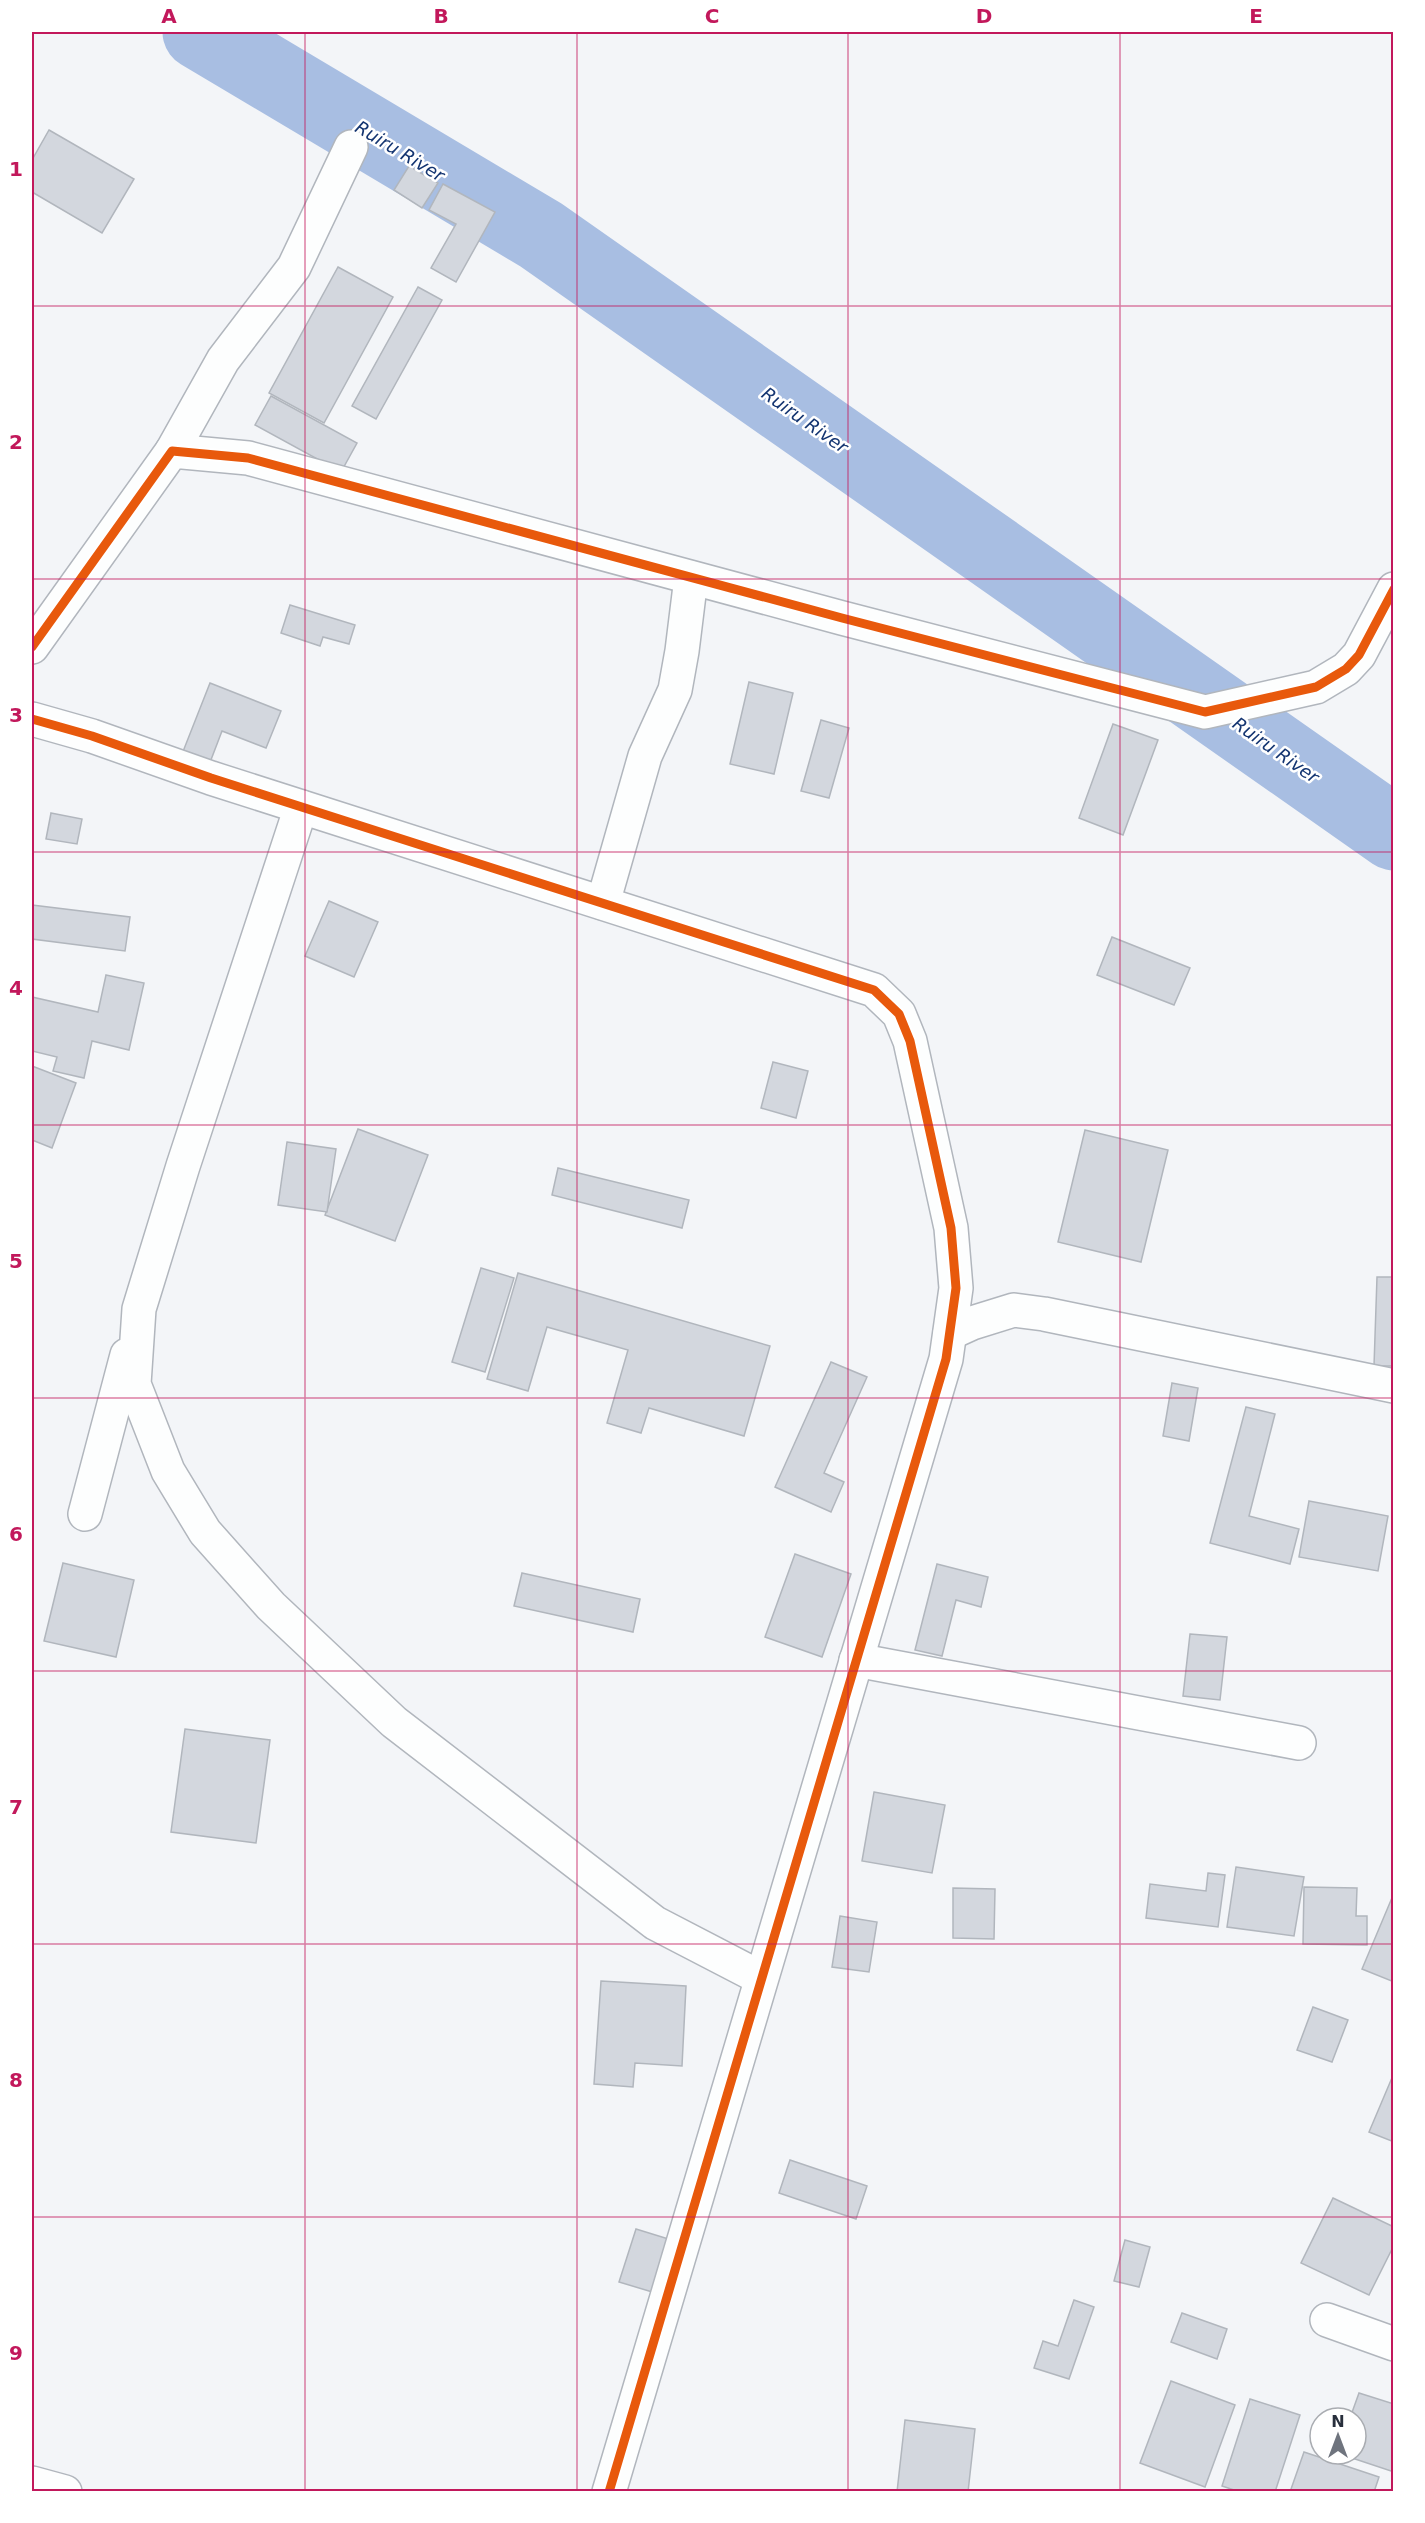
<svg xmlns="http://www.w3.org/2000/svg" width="1425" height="2523" viewBox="0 0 1425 2523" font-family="'DejaVu Sans',sans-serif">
	<rect width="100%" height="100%" fill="#f3f5f8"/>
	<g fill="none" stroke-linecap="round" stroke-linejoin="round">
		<polyline stroke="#a8bee2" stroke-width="75" points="200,32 541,235 1394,833"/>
	</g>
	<g fill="#d3d7de" stroke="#b1b6bd" stroke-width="1.5">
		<polygon points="49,130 134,179 102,233 32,192 32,160"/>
		<polygon points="409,166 438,183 422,208 394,190"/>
		<polygon points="443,184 495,212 456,282 431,268 456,224 429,210"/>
		<polygon points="338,267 393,297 324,423 269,393"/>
		<polygon points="418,287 442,300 376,419 352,406"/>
		<polygon points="271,396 357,443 341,472 255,425"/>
		<polygon points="290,605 355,625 349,644 323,637 320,646 281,633"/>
		<polygon points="749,682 793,693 774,774 730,764"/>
		<polygon points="210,683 281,711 266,748 222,731 209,765 182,754"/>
		<polygon points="821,720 849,728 829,798 801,791"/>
		<polygon points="1113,724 1158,740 1123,835 1079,818"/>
		<polygon points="51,813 82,819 77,844 46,839"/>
		<polygon points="329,901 378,922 354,977 305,956"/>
		<polygon points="32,905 130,917 125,951 32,939"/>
		<polygon points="1112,937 1190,968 1174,1005 1097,975"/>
		<polygon points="106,975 144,983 129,1050 92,1041 84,1078 53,1071 57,1057 32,1051 32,997 98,1012"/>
		<polygon points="773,1062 808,1071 796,1118 761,1108"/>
		<polygon points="32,1066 76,1083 52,1148 32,1140"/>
		<polygon points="358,1129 428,1155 395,1241 325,1215"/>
		<polygon points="1085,1130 1168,1150 1141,1262 1058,1242"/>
		<polygon points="287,1142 336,1149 327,1212 278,1205"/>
		<polygon points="558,1168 689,1200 682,1228 552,1195"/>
		<polygon points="481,1268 514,1278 485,1372 452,1362"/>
		<polygon points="518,1273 770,1346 744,1436 649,1408 641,1433 607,1423 628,1350 547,1327 528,1391 487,1379"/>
		<polygon points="1377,1277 1394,1277 1394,1366 1374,1366"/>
		<polygon points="831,1362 867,1377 824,1473 844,1482 831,1512 775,1487"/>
		<polygon points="1172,1383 1198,1388 1189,1441 1163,1436"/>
		<polygon points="1246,1407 1275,1414 1249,1516 1299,1529 1290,1564 1210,1543"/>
		<polygon points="1309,1501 1388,1516 1378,1571 1299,1557"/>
		<polygon points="795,1554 851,1574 822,1657 765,1637"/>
		<polygon points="63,1563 134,1580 116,1657 44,1641"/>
		<polygon points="937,1564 988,1577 981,1607 956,1600 942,1656 915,1650"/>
		<polygon points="522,1573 640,1599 633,1632 514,1606"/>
		<polygon points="1190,1634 1227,1637 1220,1700 1183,1696"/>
		<polygon points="185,1729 270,1740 256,1843 171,1832"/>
		<polygon points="874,1792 945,1805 932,1873 862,1861"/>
		<polygon points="1236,1867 1304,1877 1294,1936 1227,1927"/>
		<polygon points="1208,1873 1225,1875 1218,1927 1146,1918 1150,1884 1206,1891"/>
		<polygon points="1304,1887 1357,1888 1356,1916 1367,1916 1367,1945 1303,1944"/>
		<polygon points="953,1888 995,1889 994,1939 953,1938"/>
		<polygon points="1394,1893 1394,1982 1362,1969"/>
		<polygon points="840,1916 877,1922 869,1972 832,1967"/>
		<polygon points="601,1981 686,1986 682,2066 635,2063 633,2087 594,2084"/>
		<polygon points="1313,2007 1348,2020 1332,2062 1297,2050"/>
		<polygon points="1394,2073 1394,2142 1369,2132"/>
		<polygon points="790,2160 867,2186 856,2219 779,2193"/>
		<polygon points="1333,2198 1394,2227 1394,2245 1369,2295 1301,2263"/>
		<polygon points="636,2229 675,2241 659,2294 619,2282"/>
		<polygon points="1125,2240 1150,2247 1139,2287 1114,2281"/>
		<polygon points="1074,2300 1094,2307 1069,2379 1034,2368 1043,2341 1058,2346"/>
		<polygon points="1182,2313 1227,2329 1217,2359 1171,2342"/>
		<polygon points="1171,2381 1235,2405 1205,2487 1140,2463"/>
		<polygon points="1359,2393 1394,2404 1394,2472 1340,2454 1356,2454 1356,2418 1350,2418"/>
		<polygon points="1250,2399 1300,2415 1275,2492 1240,2492 1222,2486"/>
		<polygon points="905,2420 975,2429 968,2492 897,2492"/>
		<polygon points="1304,2452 1379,2477 1374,2492 1290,2492"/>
	</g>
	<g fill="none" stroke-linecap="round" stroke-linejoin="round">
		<g stroke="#b1b6bd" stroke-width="36">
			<g id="minor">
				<polyline points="172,451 223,360 294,267 351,147"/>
				<polyline points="32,647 172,451 248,458 842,618 1205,712 1316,687 1346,669 1359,655 1394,589"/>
				<polyline points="32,719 92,736 211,778 874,990 899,1014 910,1041 951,1228 956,1288 946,1359 609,2492"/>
				<polyline points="301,807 183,1166 139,1309 134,1384 168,1471 205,1532 271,1606 394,1722 655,1923 761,1978"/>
				<polyline points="603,903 645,756 675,690 682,651 691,578"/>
				<polyline points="950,1333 972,1323 1014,1310 1044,1314 1394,1386"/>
				<polyline points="85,1514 127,1355"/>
				<polyline points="856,1660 1299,1743"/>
				<polyline points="1327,2320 1394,2344"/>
				<polyline points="32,2483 65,2492"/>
			</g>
		</g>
		<use href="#minor" stroke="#fdfefe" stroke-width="33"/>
		<g stroke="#fff" stroke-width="13">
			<g id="cycleway">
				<polyline points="32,647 172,451 248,458 842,618 1205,712 1316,687 1346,669 1359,655 1394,589"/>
				<polyline points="32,719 92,736 211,778 874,990 899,1014 910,1041 951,1228 956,1288 946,1359 609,2492"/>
			</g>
		</g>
		<use href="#cycleway" stroke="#e8590c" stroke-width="9"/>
	</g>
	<path fill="none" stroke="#c2185b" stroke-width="1.5" stroke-opacity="0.55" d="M305,32V2492M577,32V2492M848,32V2492M1120,32V2492M32,306H1394M32,579H1394M32,852H1394M32,1125H1394M32,1398H1394M32,1671H1394M32,1944H1394M32,2217H1394"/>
	<g text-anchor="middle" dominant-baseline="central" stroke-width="5" stroke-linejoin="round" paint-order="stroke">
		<g font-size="18" font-style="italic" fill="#143571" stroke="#fff">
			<text transform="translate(400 151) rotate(31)">Ruiru River</text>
			<text transform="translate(805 420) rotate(35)">Ruiru River</text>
			<text transform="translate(1276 750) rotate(35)">Ruiru River</text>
		</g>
	</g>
	<rect width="1425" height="2523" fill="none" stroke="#ffffff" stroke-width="66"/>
	<g transform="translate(1338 2436)"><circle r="28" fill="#ffffff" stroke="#a9acb1" stroke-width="1.5"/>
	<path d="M0-4.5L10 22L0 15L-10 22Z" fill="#6f747e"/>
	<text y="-9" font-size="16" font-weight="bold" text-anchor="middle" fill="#282f3c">N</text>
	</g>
	<rect x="33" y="33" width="1359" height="2457" fill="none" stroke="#c2185b" stroke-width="2"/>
	<g font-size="20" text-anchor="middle" font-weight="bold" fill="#c2185b">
		<text x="169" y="23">A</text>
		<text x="441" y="23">B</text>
		<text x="712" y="23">C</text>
		<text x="984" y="23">D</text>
		<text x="1256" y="23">E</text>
		<text x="16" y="176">1</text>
		<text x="16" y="449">2</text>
		<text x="16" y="722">3</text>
		<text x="16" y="995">4</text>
		<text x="16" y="1268">5</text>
		<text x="16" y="1541">6</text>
		<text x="16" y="1814">7</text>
		<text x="16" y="2087">8</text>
		<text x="16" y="2360">9</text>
	</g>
</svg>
